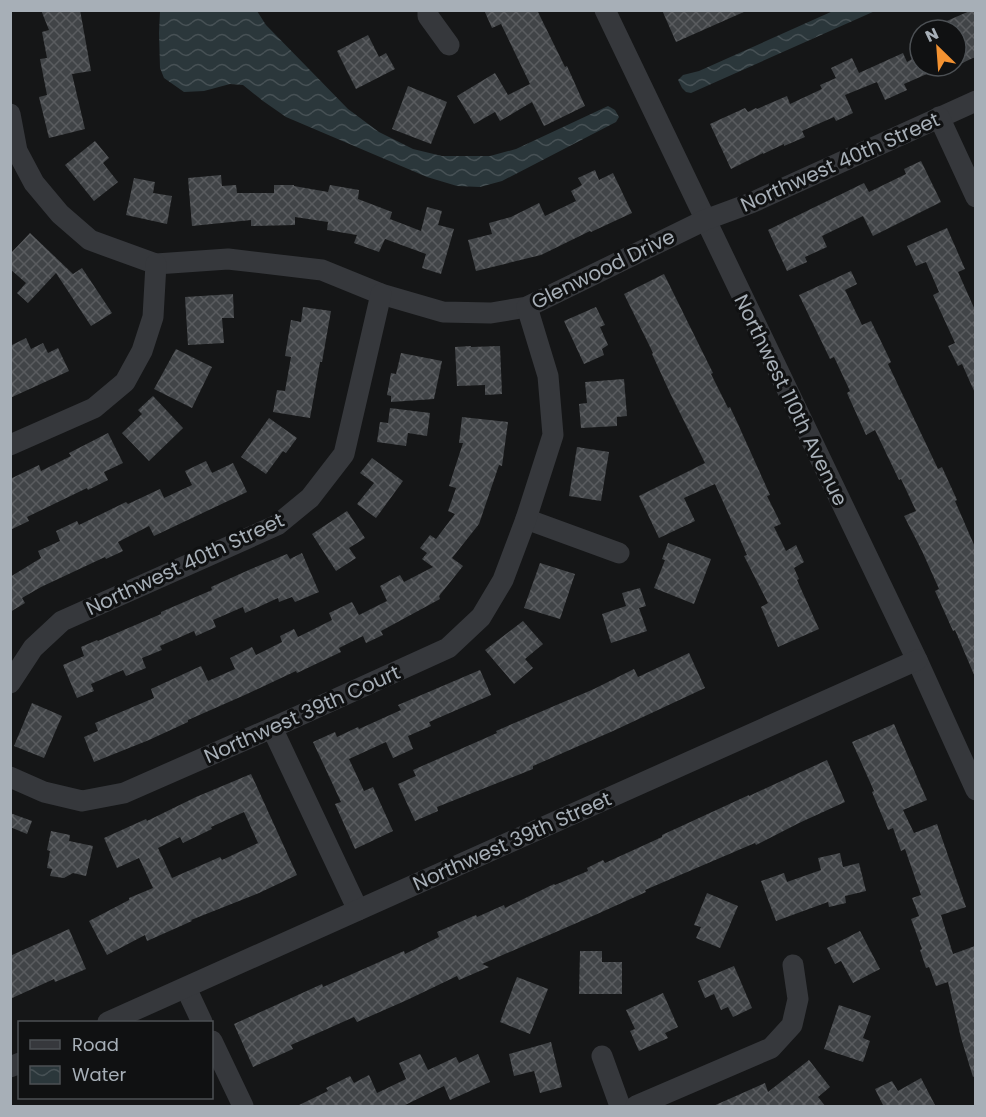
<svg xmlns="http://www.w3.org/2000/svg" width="986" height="1117" viewBox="0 0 986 1117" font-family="Poppins,sans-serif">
	<defs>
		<pattern id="water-waves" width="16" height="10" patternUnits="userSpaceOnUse" patternTransform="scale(1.5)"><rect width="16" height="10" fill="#2b373b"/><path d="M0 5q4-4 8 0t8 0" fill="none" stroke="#475155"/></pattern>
		<pattern id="building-cross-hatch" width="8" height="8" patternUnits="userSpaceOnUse" patternTransform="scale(1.5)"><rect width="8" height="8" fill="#414447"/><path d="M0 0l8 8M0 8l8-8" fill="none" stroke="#5a5c5f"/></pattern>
	</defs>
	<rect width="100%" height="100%" fill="#151617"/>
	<g fill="url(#water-waves)">
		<polygon points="160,11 257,11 266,25 348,109 379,132 413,149 442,156 490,156 516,149 608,106 615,110 619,117 616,122 502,181 480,187 457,186 427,177 286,117 263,101 243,85 230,84 204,91 184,92 164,78 160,68 159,33"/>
		<polygon points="833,11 875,11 691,93 686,92 682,88 678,80 683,75 699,71"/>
	</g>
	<g fill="url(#building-cross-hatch)" fill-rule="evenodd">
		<polygon points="41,10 80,10 91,71 72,74 85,129 49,138 39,97 47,95 40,59 47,58 42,32 49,30"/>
		<polygon points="484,10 537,10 565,67 567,66 585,106 544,126 532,102 500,121 495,112 474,124 457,96 495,73 508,95 530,84 501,24 492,28"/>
		<polygon points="662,10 746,10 746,11 676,42"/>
		<polygon points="972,10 975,10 975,57 956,66 956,30 926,30"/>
		<polygon points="368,35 379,57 386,53 395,69 356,89 337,51"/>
		<polygon points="903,53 907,62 914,58 917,66 945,66 904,84 907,90 885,100 877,82 845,95 853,113 836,121 834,117 802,131 805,137 784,146 784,144 763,154 763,153 731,169 710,124 745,108 748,112 756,108 757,109 787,96 790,104 822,89 820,85 836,78 831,68 852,58 859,73"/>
		<polygon points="408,86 447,102 431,144 392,129"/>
		<polygon points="95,141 109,158 103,163 118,182 94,201 65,165"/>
		<polygon points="921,161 941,202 873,236 863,216 822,236 827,247 805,257 807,262 787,271 768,230 864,183 869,192 906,174 904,169"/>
		<polygon points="595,170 599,180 613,173 632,213 591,232 590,231 541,255 476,271 468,240 492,234 489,223 511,217 539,203 545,216 576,201 571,191 582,185 578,178"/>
		<polygon points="221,175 222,186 236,185 237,193 274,193 274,185 294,185 294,186 328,192 330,185 359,190 358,199 392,212 390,219 421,231 427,207 442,211 438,225 454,229 441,274 422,268 426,254 385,239 379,252 354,243 357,235 327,230 328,222 295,217 295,225 251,226 251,220 192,226 188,178"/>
		<polygon points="134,178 155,182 153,193 172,196 167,224 126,215"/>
		<polygon points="947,228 965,269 958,272 975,310 975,393 962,364 958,366 948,346 955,343 933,295 939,292 926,262 916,266 907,246"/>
		<polygon points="30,233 73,274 82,268 112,313 91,326 56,273 28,303 17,293 26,283 10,269 10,254"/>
		<polygon points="851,271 857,284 845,290 862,325 871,321 891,362 888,364 938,469 942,467 957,500 955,501 975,547 975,677 955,630 953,631 935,591 939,589 922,551 904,516 916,511 901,479 899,480 875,430 866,435 847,393 850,391 834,357 830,359 799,295"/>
		<polygon points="664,274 703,353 713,373 711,374 728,408 730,407 737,422 770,495 767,496 781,524 774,527 786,551 796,545 804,562 794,568 799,579 797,580 819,629 778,647 761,607 768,603 744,556 747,555 715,484 684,498 695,521 659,538 639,496 705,463 670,393 652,354 653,353 624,294"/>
		<polygon points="233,294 234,318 222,318 224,343 188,345 185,297"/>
		<polygon points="303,307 331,311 322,362 320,362 310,418 273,412 277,390 285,391 291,357 285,356 291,320 301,322"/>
		<polygon points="596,307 605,325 600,327 608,345 602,349 604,355 584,364 564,321"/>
		<polygon points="26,338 31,349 43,343 48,353 58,348 69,371 10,398 10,346"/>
		<polygon points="471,346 471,347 500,346 502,394 485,395 485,385 457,386 455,347"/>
		<polygon points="176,349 212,367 192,408 154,389"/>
		<polygon points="401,353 442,361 434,399 391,402 391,396 387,395 391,373 396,374"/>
		<polygon points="624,379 627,416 617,417 617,426 581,428 579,404 587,403 585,382"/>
		<polygon points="153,396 183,428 149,461 122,433 142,414 138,410"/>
		<polygon points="390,408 430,413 427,436 408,433 406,446 377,442 380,422 388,423"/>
		<polygon points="462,417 508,422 502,466 499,465 479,524 452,558 463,566 439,596 440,599 381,631 383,635 366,643 363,636 339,648 341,652 297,673 296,671 247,694 188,720 188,722 149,740 94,762 84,737 98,731 95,723 154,698 151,689 201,666 208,681 235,669 230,658 252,647 256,655 282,642 280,636 294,629 298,637 332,620 329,613 352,602 359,615 387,601 380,586 400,575 404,582 433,567 422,559 427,553 420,548 430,535 436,539 455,514 448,511 456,488 449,486 463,443 459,443"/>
		<polygon points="269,418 297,438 286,453 283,451 266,474 241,457"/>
		<polygon points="108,433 123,463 104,472 108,480 88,490 87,488 27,517 29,521 10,530 10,479 39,465 41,471 71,456 69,453"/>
		<polygon points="577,447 609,452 601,501 569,496"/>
		<polygon points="372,458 403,481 376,518 357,504 374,483 360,473"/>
		<polygon points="206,461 212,473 233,463 247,492 154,536 149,526 118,542 123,551 106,559 105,557 41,587 22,598 25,603 10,612 10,577 41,558 38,551 60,541 56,531 77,521 79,525 126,502 128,504 160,489 164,498 192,485 185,471"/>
		<polygon points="347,511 365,538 349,548 356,558 336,571 312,534"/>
		<polygon points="668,543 711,559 694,604 654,588 665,560 662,559"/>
		<polygon points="302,553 319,592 295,602 292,597 279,602 278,598 245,613 243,607 213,620 216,627 196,636 194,631 160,646 162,650 142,658 146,668 126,676 123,670 91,684 94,691 77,698 63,665 84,656 81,647 97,640 98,641 161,614 161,612 212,590 211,587 251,569 287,554 290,559"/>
		<polygon points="540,563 575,574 560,619 524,608"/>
		<polygon points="640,588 646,606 639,608 647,631 611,643 602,614 626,606 622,593"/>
		<polygon points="523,621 543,644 525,659 533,668 514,684 485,650"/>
		<polygon points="689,653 705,688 613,731 533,766 533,769 437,807 438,811 415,821 398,784 416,776 413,770 497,733 496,731 594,689 634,669 638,677"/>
		<polygon points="480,670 491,695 429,722 431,726 408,736 413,749 393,758 386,742 349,759 364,791 373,787 393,831 355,849 335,804 341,802 313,742 335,732 337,737 358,727 359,729 401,710 398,705"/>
		<polygon points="32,703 62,716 44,758 14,746"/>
		<polygon points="894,724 927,800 903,810 914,833 937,824 966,907 941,915 953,954 975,946 975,1076 973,1077 961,1038 948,982 936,986 929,967 926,968 920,950 922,949 911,919 919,916 912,898 921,895 905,849 901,851 893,828 888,830 872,792 874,791 852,742"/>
		<polygon points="827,760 845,802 799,823 756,845 755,843 645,890 646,892 595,915 482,964 489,967 459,980 457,976 407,1000 357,1022 354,1017 291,1045 293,1049 253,1067 234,1024 322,984 323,987 404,951 405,954 439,937 437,932 451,926 476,915 477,917 504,905 505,908 554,884 555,885 588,871 587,868 603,860 605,863 662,837 662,835 749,795 749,796"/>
		<path d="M251,774L297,875L259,893L191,920L192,921L147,941L145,935L107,955L89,921L129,900V898L153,888L139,858L117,868L104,838L146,819L147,821L196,797ZM244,812L258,843L222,860L220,857L172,878L158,848L180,837L183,843L212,829L211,827Z"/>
		<polygon points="10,813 32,821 27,834 10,827"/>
		<polygon points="51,831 70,835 69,841 93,846 86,876 73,873 64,878 50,876 52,869 47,868 50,851 47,850"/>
		<polygon points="840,853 843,867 859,863 866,891 845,896 846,903 829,907 828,902 776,921 761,881 784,873 787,882 821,870 818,858"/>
		<polygon points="707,893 738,906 720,948 696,938 701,927 694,925"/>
		<polygon points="69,929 86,969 55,982 54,979 10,999 10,956"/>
		<polygon points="860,931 880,969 853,983 841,961 835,964 827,948"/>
		<polygon points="580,951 602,951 602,962 622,962 622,994 579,994"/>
		<polygon points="734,966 752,1008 733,1017 728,1007 721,1010 714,994 705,998 698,981"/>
		<polygon points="517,977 548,989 530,1034 500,1022"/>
		<polygon points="663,993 678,1027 665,1033 668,1038 639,1051 630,1031 635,1029 626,1010"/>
		<polygon points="839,1005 871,1016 863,1038 870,1041 863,1062 824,1049"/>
		<polygon points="551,1042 562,1087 540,1093 534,1071 514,1076 509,1054"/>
		<polygon points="420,1054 428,1070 456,1057 459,1063 478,1054 490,1082 450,1100 444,1086 401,1107 295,1107 328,1091 326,1088 350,1076 354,1083 369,1075 377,1093 406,1079 399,1063"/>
		<polygon points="809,1060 830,1087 818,1097 826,1107 711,1107 765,1083 768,1092"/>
		<polygon points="921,1078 936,1107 884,1107 875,1089 892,1081 898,1091"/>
	</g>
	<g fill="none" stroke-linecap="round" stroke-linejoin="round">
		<g stroke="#36383c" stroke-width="21">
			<polyline points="428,10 428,16 449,45"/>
			<polyline points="605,10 917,660 976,790"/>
			<polyline points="10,114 17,151 34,183 60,214 90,240 156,264 228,259 322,270 381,294 443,312 491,313 527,307 705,220 751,203 976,101"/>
			<polyline points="939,117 976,197"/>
			<polyline points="10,445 94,408 125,382 142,351 153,317 156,264"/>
			<polyline points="526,519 619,553"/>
			<polyline points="10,683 33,648 62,621 277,525 310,498 344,454 381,294"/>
			<polyline points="272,728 358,910"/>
			<polyline points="10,777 44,792 82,801 124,793 272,728 448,648 481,617 503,580 526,519 553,435 548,376 527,307"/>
			<polyline points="186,988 202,1022"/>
			<polyline points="108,1022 917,660"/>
			<polyline points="212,1041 243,1106"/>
			<polyline points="602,1056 620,1106"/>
			<polyline points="10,1067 20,1063"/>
			<polyline points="636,1106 771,1048 792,1025 798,999 793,965"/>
		</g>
	</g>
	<g text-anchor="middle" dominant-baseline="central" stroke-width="6" stroke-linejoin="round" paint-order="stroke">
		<g font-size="20" fill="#a7afb7" stroke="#101112">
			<text transform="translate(840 162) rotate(-24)">Northwest 40th Street</text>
			<text transform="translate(603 269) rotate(-26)">Glenwood Drive</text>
			<text transform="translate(791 400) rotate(64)">Northwest 110th Avenue</text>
			<text transform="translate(185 564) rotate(-25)">Northwest 40th Street</text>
			<text transform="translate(302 714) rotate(-24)">Northwest 39th Court</text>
			<text transform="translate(512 841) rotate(-24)">Northwest 39th Street</text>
		</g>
	</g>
	<rect width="986" height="1117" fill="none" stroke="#a7afb7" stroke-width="24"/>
	<rect x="18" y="1021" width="195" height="78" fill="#101112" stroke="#4c5054" stroke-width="1.5"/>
	<rect x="30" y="1040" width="30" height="9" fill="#36383c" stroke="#4c5054" stroke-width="1.5"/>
	<text x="72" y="1051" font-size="18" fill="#a7afb7">Road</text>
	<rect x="30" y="1066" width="30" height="18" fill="url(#water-waves)" stroke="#4c5054" stroke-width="1.5"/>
	<text x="72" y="1081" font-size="18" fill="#a7afb7">Water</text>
	<g transform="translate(938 48) rotate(335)"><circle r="28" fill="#101112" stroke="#4c5054" stroke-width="1.5"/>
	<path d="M0-4.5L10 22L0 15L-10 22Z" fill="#f39231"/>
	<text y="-9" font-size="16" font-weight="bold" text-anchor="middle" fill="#a7afb7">N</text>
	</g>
</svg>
